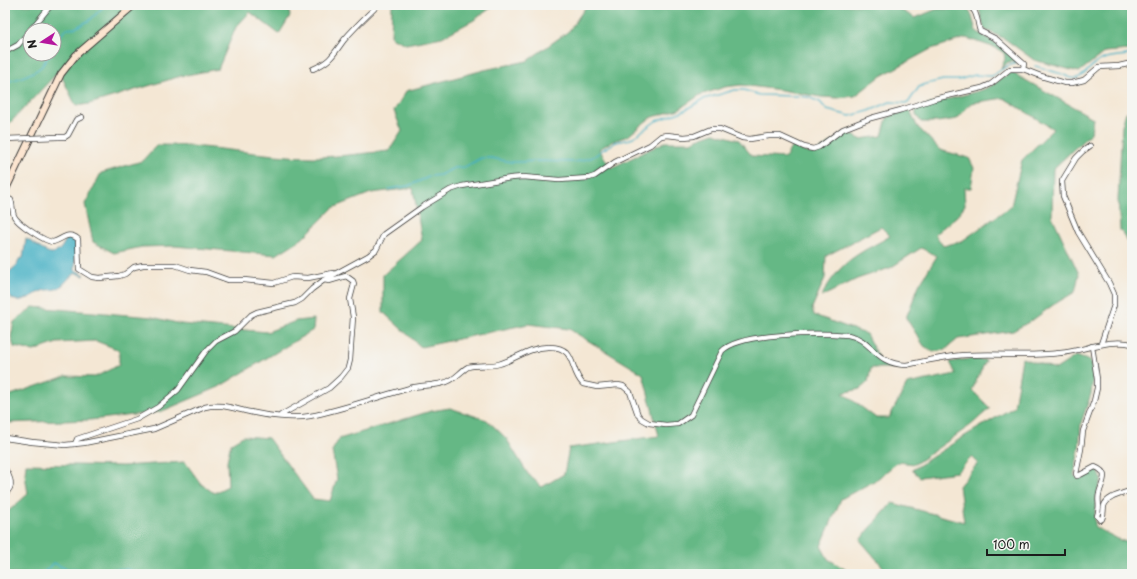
<svg xmlns="http://www.w3.org/2000/svg" width="1137" height="579" viewBox="0 0 1137 579" font-family="'Playpen Sans',sans-serif">
	<rect width="100%" height="100%" fill="#f6f6f2"/>
	<filter id="ink" filterUnits="userSpaceOnUse"><feTurbulence type="fractalNoise" baseFrequency=".025" numOctaves="2"/><feDisplacementMap in="SourceGraphic" scale="8" xChannelSelector="R" yChannelSelector="G"/><feConvolveMatrix kernelMatrix="1 2 1 2 8 2 1 2 1" color-interpolation-filters="sRGB"/></filter>
	<filter id="wash" filterUnits="userSpaceOnUse"><feTurbulence type="fractalNoise" baseFrequency=".012" numOctaves="4" result="noise"/><feDisplacementMap in="SourceGraphic" scale="16" xChannelSelector="R" yChannelSelector="G"/><feGaussianBlur stdDeviation="0.9" result="paint"/><feColorMatrix in="noise" values="0 0 0 0 0 0 0 0 0 0 0 0 0 0 0 0 0 1.4 0 .05"/><feComposite in="paint" operator="in"/></filter>
	<g filter="url(#wash)">
		<rect width="100%" height="100%" fill="#f4e7d4"/>
		<g fill="#65b885" stroke="#406a50" fill-rule="evenodd">
			<path d="M12,5H288L290,16L279,34L250,12L236,27L218,69L181,76L89,104L76,106L59,71L7,126L5,123V14ZM30,30H54V54H30Z"/>
			<polygon points="392,5 495,5 474,20 442,37 406,44 391,37"/>
			<path d="M587,5H892L915,18L937,9H966L971,13L976,31L998,44L1017,61L1008,62L1001,69L1005,59L1004,53L996,48L966,38L931,49L881,76L855,96L838,98L821,97L781,90L741,85L725,87L700,95L679,109L650,118L628,136L613,141L599,149L611,168L665,142H692L697,139L714,133L739,140L752,156L785,158L792,146L807,153H815L847,132L860,139L882,136L887,118L895,114L910,110L917,126L940,150L969,158L974,168L971,188H964L965,205L957,216L935,234L943,246L962,241L1011,206L1022,160L1053,129L1004,98L971,103L957,119L937,122H921L916,115V108L982,90L991,86L1011,72L1093,118L1091,133L1053,169L1052,216L1079,274L1075,292L1053,305L1034,319L1013,331L958,339L945,350L933,352L924,346L906,318L919,285L937,256L921,248L890,268L857,279L821,297C830,280 841,265 857,255C867,248 879,243 890,236L881,227L826,256L825,278L812,308L814,315L866,334L881,363L892,367V368H871L868,382L860,389L843,393L876,418H889L907,384L956,374L950,362L969,359L986,360L972,390L990,408L971,425L915,464L898,462L876,480L841,499L821,546L828,559L853,574H5V514L28,494L25,474L26,464L122,466L185,462L201,484L214,493L228,486L227,461L231,443L243,436L268,438L313,499L330,501L337,479L332,451L339,439L431,411L450,408L487,420L506,438L528,474L542,487L564,474L569,448L659,436L643,374L569,329L528,324L421,347L383,312V275L422,240L413,188L371,193L333,208L303,238L276,255L175,246L142,247L114,253L93,242L85,204L101,173L142,161L157,145C209,144 261,157 313,157C338,157 364,153 389,151L402,131L394,111L406,91L484,70L527,61L569,31Z"/>
			<polygon points="976,5 1132,5 1132,48 1130,50 1105,52 1079,72 1034,60 1005,39 984,29 980,12"/>
			<polygon points="1126,112 1132,113 1132,247 1120,230 1118,200 1122,126"/>
			<polygon points="33,307 152,317 181,324 267,332 296,321 314,319 313,330 219,387 160,412 90,420 5,423 5,397 66,376 95,377 119,365 119,350 96,341 57,343 34,351 14,347 11,337 14,322"/>
			<path d="M1076,356L1090,361L1093,377L1091,394L1081,423L1079,449L1074,475L1078,479L1092,471L1098,470L1102,480C1094,495 1095,511 1095,527L1120,540L1132,544V574H889L860,540L892,503L964,522L959,486L978,463L972,457L957,472L920,477L912,470L963,437L1014,407L1022,358L1056,369Z"/>
		</g>
		<path fill="#47b1c5" stroke="#326670" d="M67,238L75,240L76,250L75,268V270L85,275L84,276L76,273C69,276 66,283 60,287C55,291 48,289 42,291C36,293 31,298 25,299C6,306 6,286 8,273L17,265L19,259L23,258L26,239C35,242 50,261 60,249C63,246 64,242 67,238Z"/>
		<g fill="none" stroke-linecap="round" stroke-linejoin="round">
			<g stroke="#47b1c5" stroke-width="1.5">
				<polyline points="54,50 63,32 67,29 75,28 90,20 105,5"/>
				<path d="M1035,66C1043,68 1051,71 1059,73C1063,74 1067,77 1071,78C1082,81 1088,68 1096,63C1108,55 1119,57 1132,54"/>
				<path d="M5,82C14,81 34,73 41,67C44,63 47,58 51,54"/>
				<polyline points="389,189 408,186 431,176 440,175 454,168 465,167 481,158 491,158 511,162 519,162 537,161 575,162 583,160 593,157 604,149 616,142 631,139 656,121 683,111 704,99 735,90 744,90 759,95 796,96 808,97 820,102 827,110 850,116 869,111 890,102 908,103 919,87 926,84 943,80 958,80 975,75 992,76 1007,66 1016,63"/>
				<polyline points="39,574 44,572 54,563 68,570 78,569 85,573 93,573 116,569 126,569 143,574"/>
			</g>
		</g>
	</g>
	<g filter="url(#ink)">
		<g fill="none" stroke-linecap="round" stroke-linejoin="round">
			<g stroke="#3c3a38" stroke-width="6">
				<g id="street">
					<path d="M946,5C957,7 972,1 976,15C978,20 978,26 980,31L996,39L1024,64L1023,69"/>
					<polyline points="5,52 18,45 51,5"/>
					<path d="M313,69C331,61 333,55 344,40C354,28 366,17 377,6L375,5"/>
					<polyline points="58,137 65,137 68,135 76,120 82,117"/>
					<polyline points="1090,146 1083,151 1076,158 1062,181 1063,196 1078,232 1109,283 1114,294 1114,305 1101,344"/>
					<path d="M5,197L11,200C13,205 12,211 14,216C17,223 45,242 53,242C63,239 68,231 78,239L79,269L92,277L99,278L119,276L125,274L134,267L143,265H175L190,270L206,272L228,280H244L274,283L292,277L308,278L333,273"/>
					<path d="M1092,346L1097,379V388L1094,401L1083,431L1081,449L1076,474L1077,476L1080,475L1095,467C1111,473 1101,483 1099,494C1097,502 1101,506 1097,516L1100,520L1102,519C1104,515 1103,511 1104,506C1107,496 1123,494 1132,490"/>
					<polyline points="281,415 329,388 341,377 348,368 350,360 353,317 350,299 354,284 353,281 346,276 329,281 324,280"/>
					<path d="M5,438L32,442L65,445L84,443L154,429L205,407C220,403 235,409 250,412C267,416 293,419 310,416C344,409 377,397 410,388C421,385 432,386 443,383C455,381 460,371 468,367C478,364 489,367 499,364C516,359 531,346 550,347C577,347 569,370 583,384L597,387L618,385L623,386L630,392L638,415L642,419L649,423L666,425L678,424L691,415L722,351C741,332 821,333 848,335C872,339 874,364 906,365C925,361 946,356 966,355C997,353 1029,357 1060,353C1084,351 1108,338 1132,344"/>
					<polyline points="75,444 77,439 137,419 158,407 178,390 206,351 216,341 235,331 251,315 257,312 295,303 302,299 312,289 324,280 368,256 376,250 384,234 422,207 450,190 462,186 511,178 523,177 559,180 589,178 595,176 615,162 650,145 661,136 667,135 684,137 694,136 711,129 720,129 742,138 750,139 769,136 780,136 804,147 813,149 819,147 843,129 871,118 901,110 934,99 982,88 991,84 1010,69 1023,69 1041,76 1065,83 1072,83 1084,80 1099,67 1119,66 1132,63"/>
					<path d="M5,469C10,477 15,487 5,493"/>
				</g>
			</g>
			<g stroke="#3c3a38" stroke-width="8">
				<polyline id="secondary" points="5,191 61,74 76,55 134,5"/>
			</g>
			<use href="#street" stroke="#fff" stroke-width="4.5"/>
			<use href="#secondary" stroke="#fce5d0" stroke-width="6"/>
			<g stroke="#3c3a38" stroke-width="6" stroke-linecap="butt">
				<polyline id="street-bridge" points="5,139 58,137"/>
			</g>
			<use href="#street-bridge" stroke="#fff" stroke-width="4.5"/>
		</g>
	</g>
	<rect width="1137" height="579" fill="none" stroke="#f6f6f2" stroke-width="20"/>
	<g transform="translate(42 42) rotate(258)"><circle r="19" fill="#f6f6f2" stroke="#9f9f9c"/>
	<path d="M0-3L7 15L0 10L-7 15Z" fill="#b5179e"/>
	<text y="-6" font-size="11" font-weight="bold" text-anchor="middle" fill="#1c1c1c">N</text>
	</g>
	<path d="M987 549v6h78v-6" fill="none" stroke="#1c1c1c" stroke-width="2"/>
	<text x="993" y="549" font-size="12" fill="#1c1c1c" stroke="#f6f6f2" stroke-width="3" paint-order="stroke">100 m</text>
</svg>
